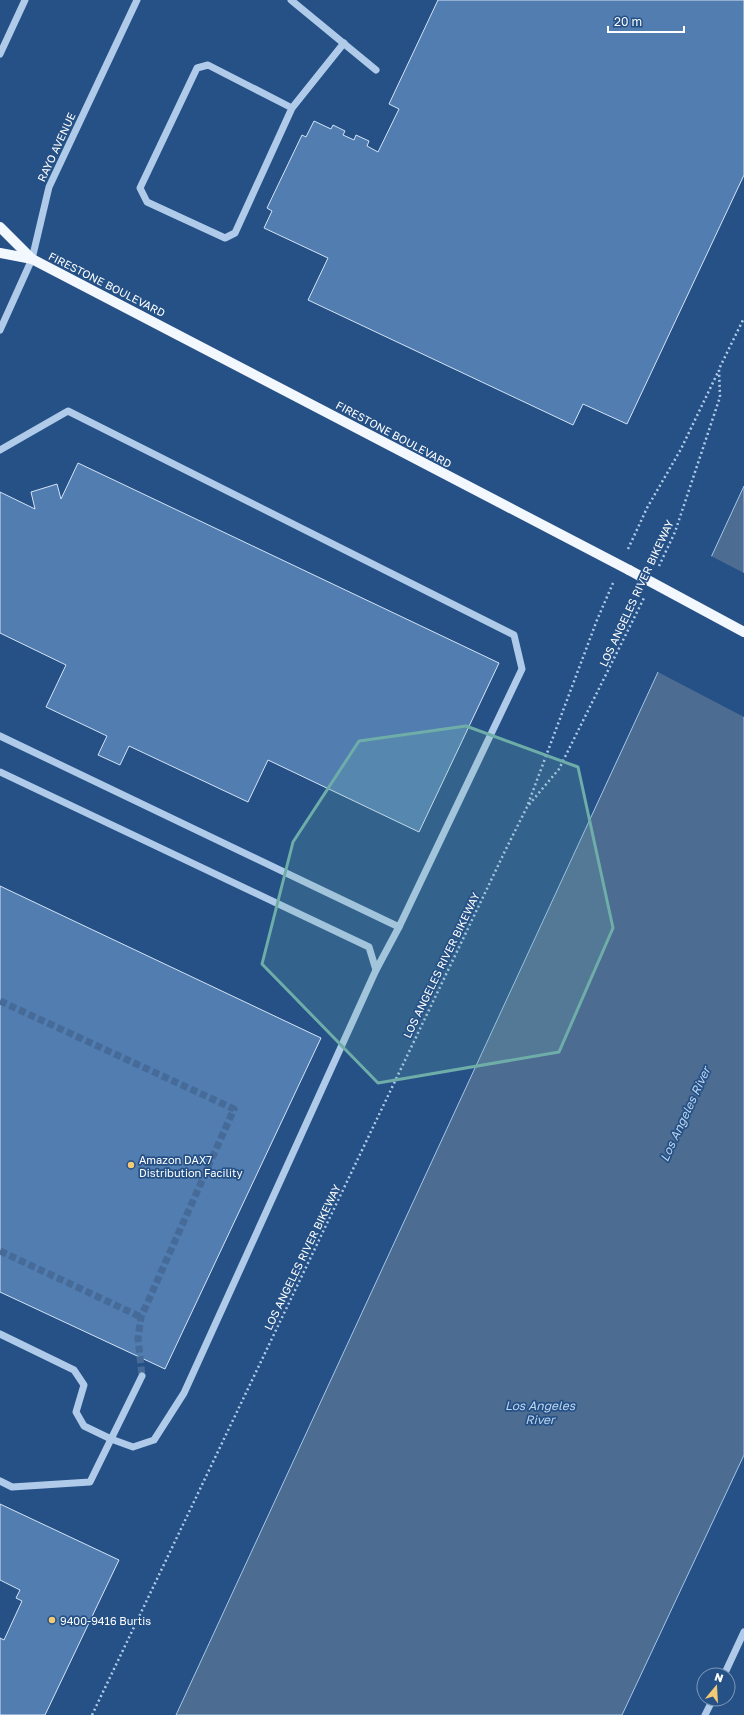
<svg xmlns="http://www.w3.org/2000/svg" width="744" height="1715" viewBox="0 0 744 1715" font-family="'Golos Text',sans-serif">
	<rect width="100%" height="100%" fill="#255186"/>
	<polygon fill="#4d6c92" stroke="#a4c6e9" points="744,486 744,1455 622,1715 176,1715"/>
	<polygon fill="#255186" points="709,555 744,573 744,717 656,671"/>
	<g fill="#517db0" stroke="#d4e4f7">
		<polygon points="438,0 744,0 744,175 627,424 583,404 573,425 308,300 328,258 264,228 272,211 267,208 302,135 306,137 314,121 331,129 333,125 345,131 343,135 354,140 356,135 369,141 367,146 378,152 399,109 389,104"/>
		<polygon points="78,463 499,663 419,832 268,760 248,802 129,746 120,765 98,755 107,736 46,707 66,665 0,633 0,492 35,509 31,492 57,484 61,499"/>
		<polygon points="0,886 321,1038 165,1369 0,1292"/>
		<polygon points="0,1504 119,1560 45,1715 0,1715 0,1638 4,1640 22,1601 16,1598 20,1590 0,1580"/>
	</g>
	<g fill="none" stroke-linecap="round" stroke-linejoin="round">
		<g stroke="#466b98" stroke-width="7" stroke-dasharray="7 3.5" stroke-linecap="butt">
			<polyline points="0,1001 234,1109 141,1317 138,1338 142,1376"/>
			<polyline points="0,1251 141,1317"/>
		</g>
		<g stroke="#b0cbe9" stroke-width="2.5" stroke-dasharray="2 3" stroke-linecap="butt">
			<polyline points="628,549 647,508 681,449 719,370"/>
			<polyline points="659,566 675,532 720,397 719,369 744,318"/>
			<polyline points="528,804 597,620 613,583"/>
			<polyline points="92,1715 506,849 527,807 559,769 644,598"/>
		</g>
		<g stroke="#b0cbe9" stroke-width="7">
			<polyline points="291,0 376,70"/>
			<polyline points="0,54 25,0"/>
			<polyline points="292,108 208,65 197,68 140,188 147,202 225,238 235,233 292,108 344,43"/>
			<polyline points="0,330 32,259 49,187 137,0"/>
			<polyline points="0,450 68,411 514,635 522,669 399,927 0,736"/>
			<polyline points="0,772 369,947 376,970 184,1393 154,1440 133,1447 111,1439 84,1426 76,1412 84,1385 74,1370 0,1334"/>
			<polyline points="376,970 399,927"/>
			<polyline points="0,1481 12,1487 90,1482 142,1376"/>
			<polyline points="724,1675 744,1632"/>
			<polyline points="705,1715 713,1699"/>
		</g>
		<g stroke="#f3f7fe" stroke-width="10">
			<polyline points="0,227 32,259"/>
			<polyline points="0,253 32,259 629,570"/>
		</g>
		<polyline stroke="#f3f7fe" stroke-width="10" points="629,570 744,632"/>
	</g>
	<path fill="#6fada8" fill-opacity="0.2" stroke="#6fada8" stroke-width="3" stroke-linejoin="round" d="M466,726L578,767L613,928L559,1052L378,1083L262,964L293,842L359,741Z"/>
	<g fill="#f2cb74" stroke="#255186" stroke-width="1.5">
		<circle cx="131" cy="1165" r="4"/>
		<circle cx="52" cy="1620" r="4"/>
	</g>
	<g text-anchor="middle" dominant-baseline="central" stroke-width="3.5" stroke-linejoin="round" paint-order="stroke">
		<g font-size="11" fill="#fff" stroke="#255186">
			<text transform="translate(56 147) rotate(-65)">RAYO AVENUE</text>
			<text transform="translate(107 284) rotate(27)">FIRESTONE BOULEVARD</text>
			<text transform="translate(394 434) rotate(28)">FIRESTONE BOULEVARD</text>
			<text transform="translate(636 593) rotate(-65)">LOS ANGELES RIVER BIKEWAY</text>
			<text transform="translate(441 965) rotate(-64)">LOS ANGELES RIVER BIKEWAY</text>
			<text transform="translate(302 1257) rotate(-64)">LOS ANGELES RIVER BIKEWAY</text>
		</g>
		<g font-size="11" fill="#fff" stroke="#255186" text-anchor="start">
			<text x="139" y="1159">Amazon DAX7<tspan x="139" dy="13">Distribution Facility</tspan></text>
			<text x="60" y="1620">9400-9416 Burtis</text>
		</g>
		<g font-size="12" font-style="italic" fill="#bcd5f0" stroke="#255186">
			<text transform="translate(685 1114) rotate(-65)">Los Angeles River</text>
			<text x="540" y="1405">Los Angeles<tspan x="540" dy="14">River</tspan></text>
		</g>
	</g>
	<g transform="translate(716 1687) rotate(18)"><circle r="19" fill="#255186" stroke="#7c97b6"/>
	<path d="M0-3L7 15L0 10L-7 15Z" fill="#f2cb74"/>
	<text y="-6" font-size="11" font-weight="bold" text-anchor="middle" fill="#ffffff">N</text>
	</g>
	<path d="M608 26v6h76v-6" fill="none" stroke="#ffffff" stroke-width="2"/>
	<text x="614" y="26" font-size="12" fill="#ffffff" stroke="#255186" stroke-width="3" paint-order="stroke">20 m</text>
</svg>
